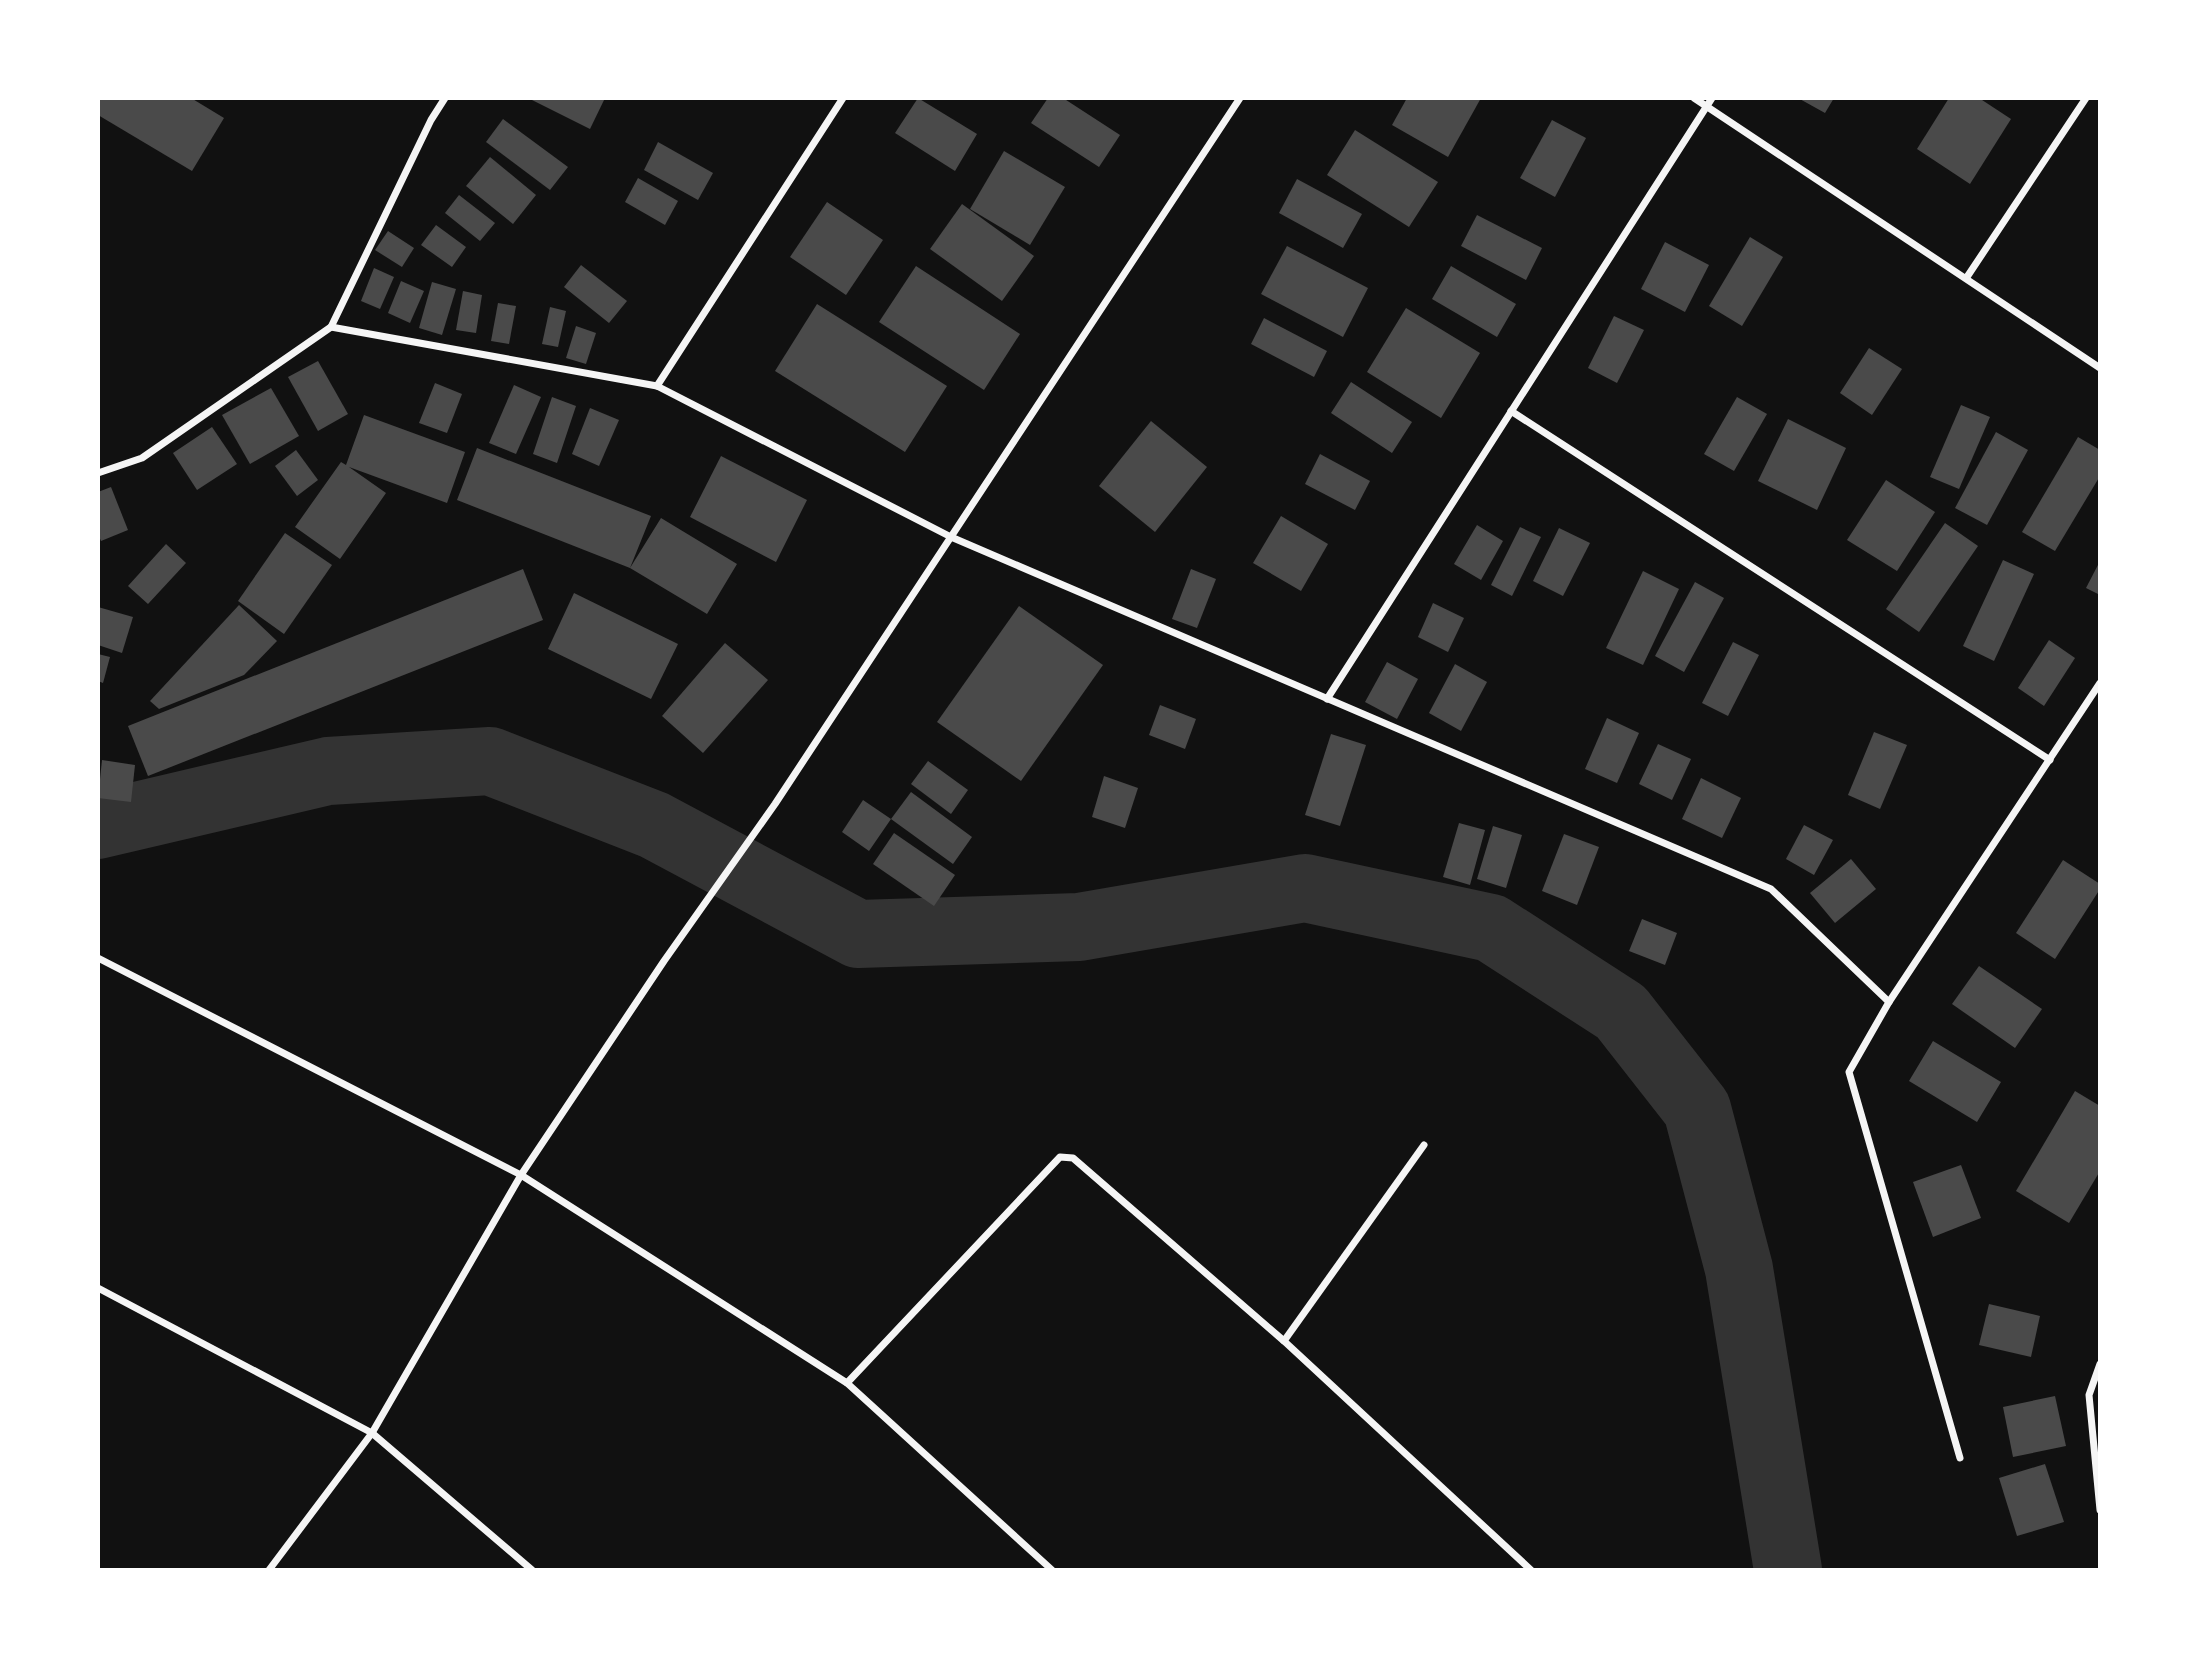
<svg xmlns="http://www.w3.org/2000/svg" width="2198" height="1668" viewBox="0 0 2198 1668" font-family="'DM Sans',sans-serif">
	<rect width="100%" height="100%" fill="#111"/>
	<g fill="none" stroke-linecap="round" stroke-linejoin="round">
		<polyline stroke="#333" stroke-width="68" points="98,825 328,771 490,761 654,825 858,934 1079,927 1305,888 1491,928 1621,1012 1697,1109 1739,1269 1788,1570"/>
	</g>
	<g fill="#4a4a4a">
		<polygon points="98,98 191,98 224,118 192,171 98,115"/>
		<polygon points="528,98 605,98 590,129"/>
		<polygon points="918,98 977,134 955,171 895,133"/>
		<polygon points="1048,98 1063,98 1120,135 1099,167 1031,123"/>
		<polygon points="1407,98 1481,98 1448,157 1392,125"/>
		<polygon points="1798,98 1834,98 1825,113"/>
		<polygon points="1949,98 1979,98 2011,119 1970,184 1917,149"/>
		<polygon points="503,119 568,167 550,190 486,142"/>
		<polygon points="1552,120 1586,138 1555,197 1520,178"/>
		<polygon points="1355,130 1438,182 1409,227 1327,175"/>
		<polygon points="658,142 713,173 698,200 644,170"/>
		<polygon points="1004,151 1065,187 1030,245 970,209"/>
		<polygon points="490,157 536,195 513,224 466,186"/>
		<polygon points="638,178 678,201 665,225 625,202"/>
		<polygon points="1297,179 1362,214 1343,248 1279,213"/>
		<polygon points="459,195 495,223 480,241 445,213"/>
		<polygon points="827,202 883,240 846,295 790,257"/>
		<polygon points="962,204 1034,256 1002,301 930,249"/>
		<polygon points="1477,215 1542,248 1526,280 1461,246"/>
		<polygon points="436,225 466,247 452,267 421,245"/>
		<polygon points="388,231 414,248 402,267 375,250"/>
		<polygon points="1750,237 1783,257 1742,326 1709,306"/>
		<polygon points="1665,242 1709,265 1685,312 1641,289"/>
		<polygon points="1287,246 1368,288 1343,337 1261,294"/>
		<polygon points="581,265 627,301 609,323 564,287"/>
		<polygon points="916,266 1020,334 984,390 879,322"/>
		<polygon points="1451,266 1516,304 1497,337 1432,299"/>
		<polygon points="374,268 394,277 380,309 361,301"/>
		<polygon points="401,281 424,291 410,323 388,313"/>
		<polygon points="432,282 456,289 442,335 419,328"/>
		<polygon points="463,291 482,295 476,333 456,330"/>
		<polygon points="498,303 516,306 509,344 491,341"/>
		<polygon points="817,304 947,386 905,452 775,371"/>
		<polygon points="550,307 566,311 558,347 542,344"/>
		<polygon points="1406,308 1480,353 1441,418 1367,372"/>
		<polygon points="1614,316 1644,330 1617,383 1588,368"/>
		<polygon points="1264,318 1327,351 1314,377 1251,344"/>
		<polygon points="576,326 596,333 586,364 566,358"/>
		<polygon points="1869,348 1902,369 1872,415 1840,393"/>
		<polygon points="318,361 348,414 318,431 288,377"/>
		<polygon points="1351,382 1412,422 1392,453 1331,413"/>
		<polygon points="435,383 462,394 447,433 419,423"/>
		<polygon points="514,385 541,397 516,454 489,443"/>
		<polygon points="271,388 299,436 250,464 222,415"/>
		<polygon points="552,397 576,406 557,463 533,454"/>
		<polygon points="1737,397 1767,414 1734,471 1704,454"/>
		<polygon points="1961,405 1990,417 1959,489 1930,477"/>
		<polygon points="590,408 619,420 599,466 572,454"/>
		<polygon points="364,415 465,452 447,503 349,467 386,493 340,559 295,527 341,462 346,465"/>
		<polygon points="1788,419 1846,448 1817,510 1758,481"/>
		<polygon points="1151,421 1207,467 1155,532 1099,486"/>
		<polygon points="212,427 237,464 197,490 173,453"/>
		<polygon points="1996,432 2028,450 1987,525 1955,508"/>
		<polygon points="2078,437 2100,450 2100,476 2055,551 2022,532"/>
		<polygon points="477,448 651,516 630,568 661,518 737,564 707,614 630,568 457,500"/>
		<polygon points="296,450 318,480 297,496 275,466"/>
		<polygon points="1320,454 1370,481 1355,510 1305,484"/>
		<polygon points="721,456 807,500 776,562 690,517"/>
		<polygon points="1886,480 1935,512 1897,571 1847,540"/>
		<polygon points="111,487 128,530 101,541 98,534 98,492"/>
		<polygon points="1281,516 1328,544 1301,591 1253,563"/>
		<polygon points="1945,523 1978,546 1919,632 1886,609"/>
		<polygon points="1477,525 1503,541 1481,580 1454,564"/>
		<polygon points="1520,527 1541,537 1512,596 1491,585"/>
		<polygon points="1559,528 1590,543 1563,596 1533,581"/>
		<polygon points="285,533 332,565 284,634 238,601"/>
		<polygon points="166,544 186,563 148,604 128,586"/>
		<polygon points="2003,560 2034,574 1994,661 1963,646"/>
		<polygon points="2100,561 2100,595 2086,588"/>
		<polygon points="523,569 543,620 148,776 128,726"/>
		<polygon points="1191,569 1216,579 1197,628 1172,619"/>
		<polygon points="1643,571 1679,589 1643,665 1606,648"/>
		<polygon points="1695,582 1724,598 1684,672 1655,656"/>
		<polygon points="574,593 678,644 651,699 548,649"/>
		<polygon points="1433,603 1464,618 1448,652 1418,637"/>
		<polygon points="239,605 277,641 244,675 159,709 150,701"/>
		<polygon points="1019,606 1103,665 1021,781 937,722"/>
		<polygon points="98,607 133,617 122,653 98,645"/>
		<polygon points="2049,640 2075,658 2044,706 2018,688"/>
		<polygon points="1733,642 1759,655 1728,716 1702,703"/>
		<polygon points="725,643 768,680 703,753 662,716"/>
		<polygon points="98,654 110,657 103,683 98,681"/>
		<polygon points="1387,662 1418,679 1397,719 1365,702"/>
		<polygon points="1455,664 1487,682 1461,731 1429,713"/>
		<polygon points="1160,705 1196,719 1185,749 1149,735"/>
		<polygon points="1607,718 1639,733 1617,783 1585,769"/>
		<polygon points="1874,732 1907,745 1880,809 1848,795"/>
		<polygon points="1331,734 1366,745 1340,826 1305,815"/>
		<polygon points="1658,744 1691,759 1672,800 1639,784"/>
		<polygon points="102,760 135,765 131,802 98,798"/>
		<polygon points="928,761 968,790 951,814 911,784"/>
		<polygon points="1104,776 1138,788 1125,828 1092,817"/>
		<polygon points="1701,778 1741,798 1722,838 1682,819"/>
		<polygon points="911,792 972,837 953,864 891,819"/>
		<polygon points="863,800 891,819 869,851 842,832"/>
		<polygon points="1459,823 1485,830 1470,885 1443,877"/>
		<polygon points="1804,825 1833,840 1814,875 1786,859"/>
		<polygon points="1493,826 1522,835 1506,888 1477,879"/>
		<polygon points="894,833 955,875 934,906 873,864"/>
		<polygon points="1564,834 1599,847 1577,905 1542,891"/>
		<polygon points="1851,859 1876,889 1835,923 1810,893"/>
		<polygon points="2063,860 2100,884 2100,889 2055,959 2016,933"/>
		<polygon points="1642,919 1677,933 1665,965 1629,951"/>
		<polygon points="1979,966 2042,1009 2015,1048 1952,1004"/>
		<polygon points="1933,1041 2001,1082 1977,1122 1909,1081"/>
		<polygon points="2075,1091 2100,1106 2100,1171 2069,1223 2016,1191"/>
		<polygon points="1961,1165 1981,1218 1933,1237 1913,1182"/>
		<polygon points="1989,1304 2040,1316 2031,1357 1979,1345"/>
		<polygon points="2055,1396 2066,1446 2013,1457 2003,1407"/>
		<polygon points="2045,1464 2064,1522 2017,1536 1999,1478"/>
	</g>
	<g fill="none" stroke-linecap="round" stroke-linejoin="round">
		<g stroke="#f5f5f5" stroke-width="7">
			<polyline points="1694,98 2100,368"/>
			<polyline points="1967,277 2086,98"/>
			<polyline points="331,327 657,386 951,537 1771,889 1889,1002"/>
			<polyline points="657,386 843,98"/>
			<polyline points="1511,411 2050,760"/>
			<polyline points="98,473 142,458 331,327 431,120 445,98"/>
			<polyline points="1327,699 1712,98"/>
			<polyline points="98,958 521,1175 847,1383 1052,1570"/>
			<polyline points="98,1288 372,1433 532,1570"/>
			<polyline points="1284,1341 1424,1145"/>
			<polyline points="2100,1364 2089,1395 2100,1510"/>
			<polyline points="847,1383 1060,1157 1073,1158 1284,1341 1531,1570"/>
			<polyline points="1960,1458 1849,1072 1889,1002 2100,683"/>
			<polyline points="269,1570 372,1433 521,1175 664,961 775,804 1240,98"/>
		</g>
	</g>
	<rect width="2198" height="1668" fill="none" stroke="#ffffff" stroke-width="200"/>
</svg>
